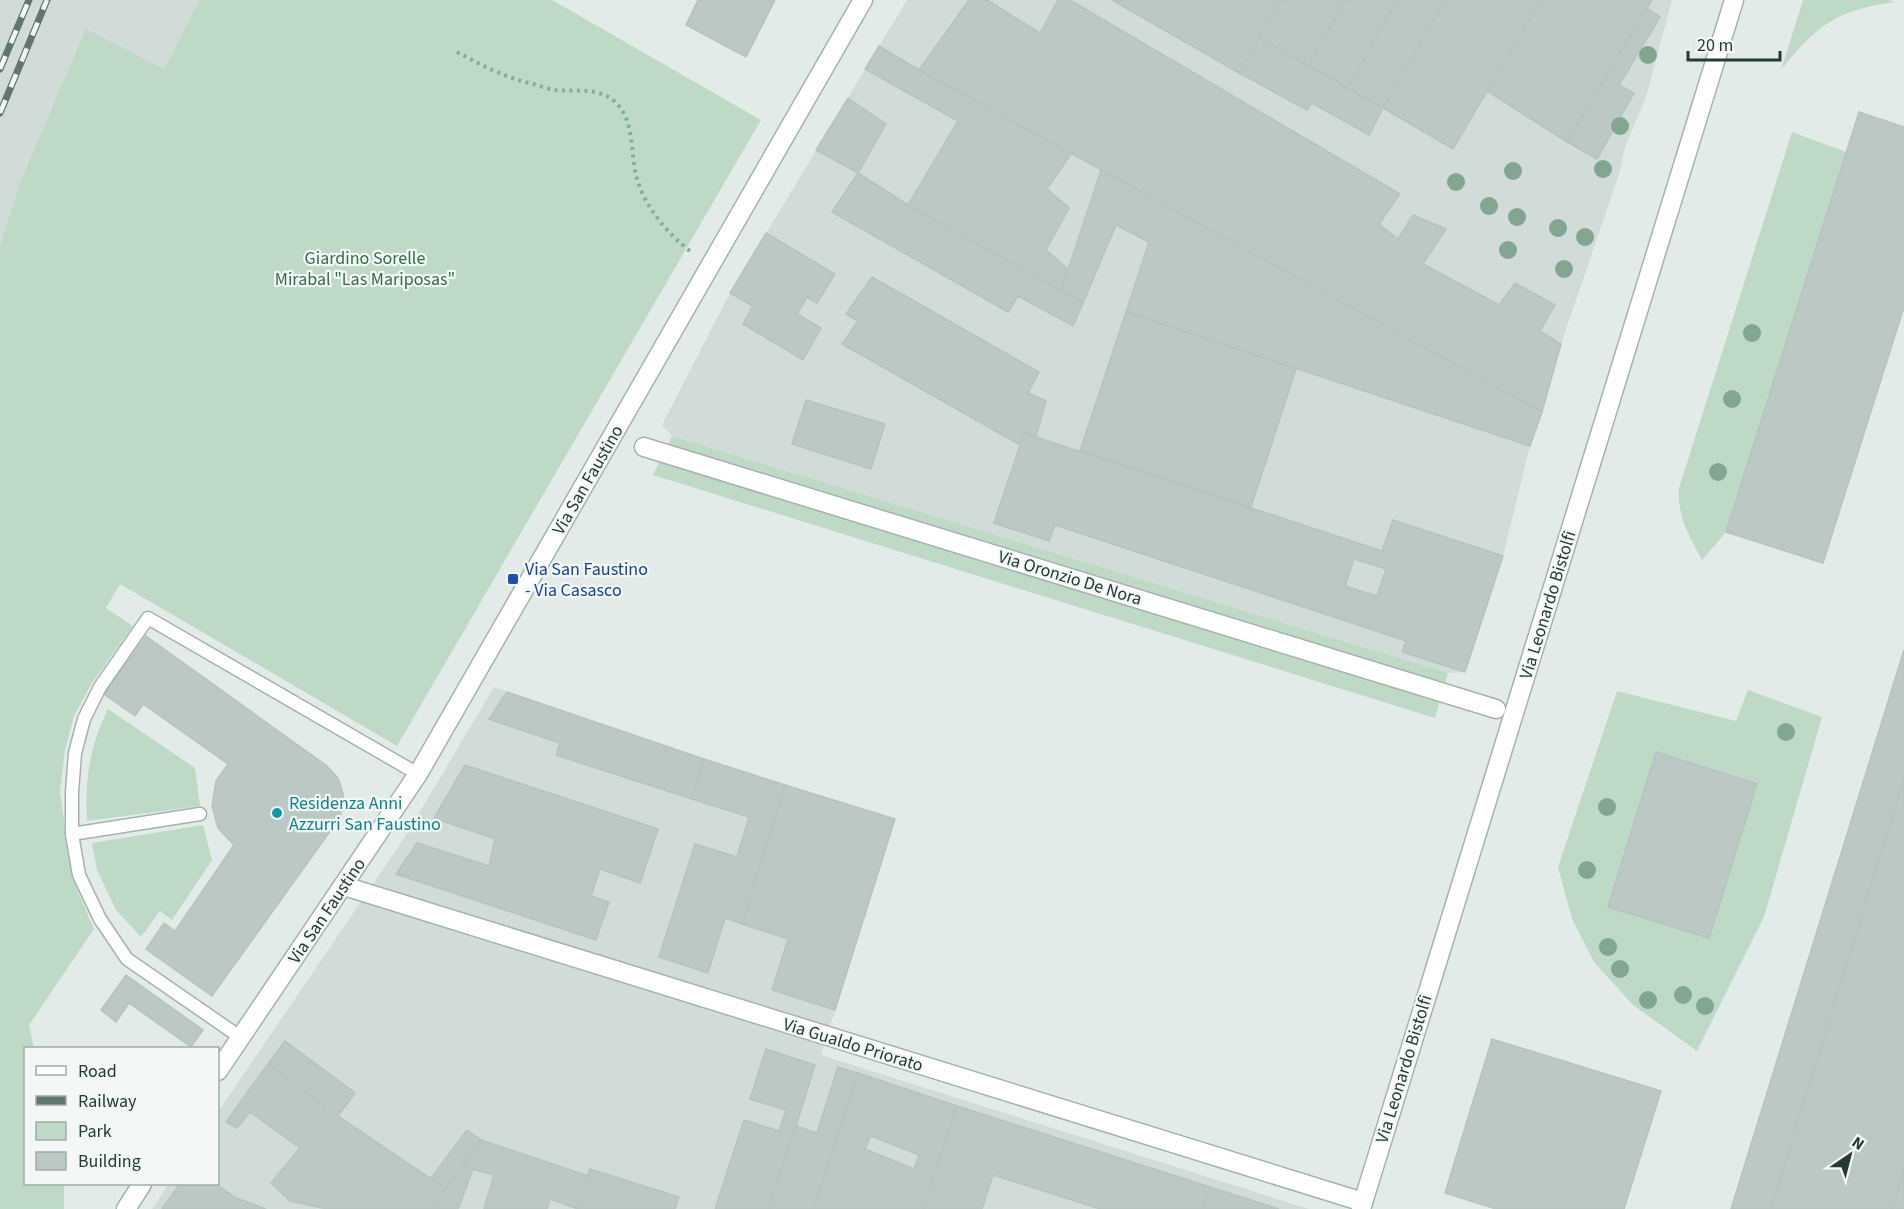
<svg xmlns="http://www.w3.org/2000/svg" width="1904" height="1209" viewBox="0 0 1904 1209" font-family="'Source Sans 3',sans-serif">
	<rect width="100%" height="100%" fill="#e3ebe8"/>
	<g fill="#d1dbd7">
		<polygon points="0,0 199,0 164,69 86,30 21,180 0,245"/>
		<polygon points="907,0 1672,0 1646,97 1625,147 1620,171 1561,344 1530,446 1503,556 1465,672 1448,673 672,436 662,425 730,293"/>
		<polygon points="494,687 704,759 895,819 821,1055 1309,1209 152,1209 169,1184 218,1184 218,1112 405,837"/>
	</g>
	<g fill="#bedac7">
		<polygon points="199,0 552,0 761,120 397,746 120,584 106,608 133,626 92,683 74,716 65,750 60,792 72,877 94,929 29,1025 34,1048 26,1048 26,1184 64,1184 64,1209 0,1209 0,245 21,180 86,29 164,69"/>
		<path d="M1803,0H1888L1895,2C1836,10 1817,25 1781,70Z"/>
		<path d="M1792,132L1846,152L1726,532L1702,560C1689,536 1677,516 1679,488Z"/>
		<polygon points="672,436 1448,673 1435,718 653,475"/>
		<polygon points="1748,690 1822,717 1764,917 1697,1051 1633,1005 1594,962 1572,919 1558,867 1617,691 1736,721"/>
		<path d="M108,709L195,768L200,806L87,821C85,778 89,748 108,709Z"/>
		<polygon points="203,825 212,860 172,920 160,911 141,937 116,910 97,870 92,843"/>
	</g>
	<g fill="#bbc8c4" stroke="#b6c4bf" stroke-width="1.5" fill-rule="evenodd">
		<polygon points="698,0 775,0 746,57 686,25"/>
		<polygon points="969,0 987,0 1040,33 1058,0 1070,0 1400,194 1379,224 1398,239 1413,215 1446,229 1423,264 1499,305 1515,283 1555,305 1540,331 1561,344 1542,412 919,70"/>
		<polygon points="1112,0 1282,0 1239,73"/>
		<polygon points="1282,0 1346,0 1308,65 1259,38"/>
		<polygon points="1346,0 1397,0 1348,88 1308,65"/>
		<polygon points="1397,0 1445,0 1383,108 1348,88"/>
		<polygon points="1445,0 1541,0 1453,149 1383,108"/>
		<polygon points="1541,0 1652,0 1567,142 1487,91"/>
		<polygon points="1647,8 1660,17 1619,85 1634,93 1597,159 1567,142"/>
		<polygon points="1259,38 1383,108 1369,135 1312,103 1307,110 1239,73"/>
		<polygon points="879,46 919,70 1071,154 1047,189 1069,208 1046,250 1068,269 1061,291 908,205 958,121 865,69"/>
		<polygon points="848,98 886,124 858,173 816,150"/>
		<polygon points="1859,112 1904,127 1904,307 1823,563 1726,532"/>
		<polygon points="1101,170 1542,412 1530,446 1126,312 1149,242 1116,225 1083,303 1061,291"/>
		<polygon points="858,173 908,205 1083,303 1073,326 1018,296 1008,312 832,212"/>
		<polygon points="766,233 835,274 817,303 807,297 797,314 821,328 803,360 743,324 753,306 730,293"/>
		<polygon points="872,277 1039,372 1028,393 1046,401 1036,437 1024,433 1020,445 842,344 858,321 846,314"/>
		<polygon points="1126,312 1296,369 1251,507 1080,451"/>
		<polygon points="806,400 885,424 871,469 792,444"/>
		<path d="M1024,433L1382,551L1393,520L1503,556L1465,672L1402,652L1406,641L1055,525L1049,541L994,523ZM1354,559L1386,569L1377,596L1345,586Z"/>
		<polygon points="146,636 327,766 338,778 343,793 343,806 339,819 212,996 146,949 164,923 175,931 234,845 218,828 212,806 216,781 228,764 143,704 135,716 104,694"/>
		<polygon points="1904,650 1904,778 1771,1209 1731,1209"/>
		<polygon points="507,692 704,759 692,799 556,755 560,743 489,719"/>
		<polygon points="1656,752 1757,784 1709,938 1608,907"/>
		<polygon points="704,759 785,785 742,924 725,918 708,973 659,957 695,844 737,857 749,817 692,799"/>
		<polygon points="465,765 658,829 640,883 600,869 591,896 609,902 596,940 396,874 417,843 489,866 495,839 434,818"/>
		<polygon points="1904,778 1904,1169 1892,1209 1771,1209"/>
		<polygon points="785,785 895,819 835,1010 772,990 788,939 742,924"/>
		<polygon points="126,975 203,1030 191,1047 129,1003 116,1022 101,1010"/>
		<polygon points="1492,1039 1661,1091 1624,1209 1496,1209 1445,1193"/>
		<polygon points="285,1041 355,1093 338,1116 268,1064"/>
		<polygon points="766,1049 815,1065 796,1126 769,1209 715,1209 744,1120 779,1131 786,1110 750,1099"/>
		<polygon points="268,1064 338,1116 446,1189 430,1209 327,1209 290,1201 271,1183 300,1148 250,1112 237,1128 226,1122"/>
		<polygon points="838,1067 858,1073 814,1209 769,1209 796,1126 817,1133"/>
		<path d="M858,1073L957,1106L924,1209H814ZM871,1136L919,1155L914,1169L865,1149Z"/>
		<polygon points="957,1106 1210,1187 1203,1209 1100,1209 993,1175 982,1209 924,1209"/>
		<polygon points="467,1130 481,1140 446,1189 431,1178"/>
		<polygon points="481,1140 588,1176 578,1209 550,1199 547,1209 484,1209 494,1175 462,1166"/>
		<polygon points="462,1166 473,1169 458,1209 430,1209"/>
		<polygon points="590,1169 679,1197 675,1209 577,1209"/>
		<polygon points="1904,1169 1904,1209 1892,1209"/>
		<polygon points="180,1184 216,1184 236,1198 266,1209 162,1209"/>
		<polygon points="1210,1187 1279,1209 1203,1209"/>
	</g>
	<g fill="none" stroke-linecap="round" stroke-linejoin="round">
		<g stroke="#a6b2af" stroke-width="15">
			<g id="lane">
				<polyline points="72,834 200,814"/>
				<polyline points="240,1037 127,959 100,919 79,875 72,834 72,792 75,753 84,719 100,687 148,618 418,774"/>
			</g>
		</g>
		<g stroke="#a6b2af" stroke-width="21">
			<g id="street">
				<polyline points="644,447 1496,709"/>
				<polyline points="344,886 1363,1202"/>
				<polyline points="218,1071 418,774 863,0"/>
				<polyline points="126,1209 142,1184"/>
				<polyline points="1361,1209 1734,0"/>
			</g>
		</g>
		<path stroke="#86aba1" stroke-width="4" stroke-dasharray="3 4.5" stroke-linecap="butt" d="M457,52C481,65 506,78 533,84C540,86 548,89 555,90C575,92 596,87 613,100C637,120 629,156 638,182C646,208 669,235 690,251"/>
		<use href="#lane" stroke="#fff" stroke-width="12"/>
		<use href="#street" stroke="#fff" stroke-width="18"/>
		<g stroke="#5f7671" stroke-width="7">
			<g id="rail">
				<polyline points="0,69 29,0"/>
				<polyline points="0,113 47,0"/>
			</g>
		</g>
		<use href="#rail" stroke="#f3f8f6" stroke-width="4.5" stroke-dasharray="14" stroke-linecap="butt"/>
	</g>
	<g fill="#82a692">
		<circle cx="1648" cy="55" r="9"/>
		<circle cx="1620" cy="126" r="9"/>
		<circle cx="1603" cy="169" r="9"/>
		<circle cx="1513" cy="171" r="9"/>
		<circle cx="1456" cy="182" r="9"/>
		<circle cx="1489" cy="206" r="9"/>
		<circle cx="1517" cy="217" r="9"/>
		<circle cx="1558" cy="228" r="9"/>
		<circle cx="1585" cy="237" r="9"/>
		<circle cx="1508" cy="250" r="9"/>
		<circle cx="1564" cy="269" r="9"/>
		<circle cx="1752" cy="333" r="9"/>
		<circle cx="1732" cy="399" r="9"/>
		<circle cx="1718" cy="472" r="9"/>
		<circle cx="1786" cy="732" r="9"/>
		<circle cx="1607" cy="807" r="9"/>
		<circle cx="1587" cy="870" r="9"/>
		<circle cx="1608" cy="947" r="9"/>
		<circle cx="1620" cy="969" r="9"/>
		<circle cx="1683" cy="995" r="9"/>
		<circle cx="1648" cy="1000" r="9"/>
		<circle cx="1705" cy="1006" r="9"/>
	</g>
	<rect fill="#1a4fb4" stroke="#f3f8f6" stroke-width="2" x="507" y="573" width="12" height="12" rx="3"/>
	<circle fill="#0f9aa8" stroke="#f3f8f6" stroke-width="2" cx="277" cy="813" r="6"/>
	<g text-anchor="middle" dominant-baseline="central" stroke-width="4.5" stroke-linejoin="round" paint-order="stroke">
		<g font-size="18" fill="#336d4c" stroke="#f3f8f6">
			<text x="365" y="258">Giardino Sorelle<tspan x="365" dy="21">Mirabal "Las Mariposas"</tspan></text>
		</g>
		<g font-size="18" fill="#243a35" stroke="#f3f8f6">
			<text transform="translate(588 480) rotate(-60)">Via San Faustino</text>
			<text transform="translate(1070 578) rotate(17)">Via Oronzio De Nora</text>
			<text transform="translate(1548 605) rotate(-73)">Via Leonardo Bistolfi</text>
			<text transform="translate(327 911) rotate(-56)">Via San Faustino</text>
			<text transform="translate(853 1045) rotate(17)">Via Gualdo Priorato</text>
			<text transform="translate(1404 1069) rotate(-73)">Via Leonardo Bistolfi</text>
		</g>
		<g font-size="18" fill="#164399" stroke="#f3f8f6" text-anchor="start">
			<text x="525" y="569">Via San Faustino<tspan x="525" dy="21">- Via Casasco</tspan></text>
		</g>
		<g font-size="18" fill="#0d838f" stroke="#f3f8f6" text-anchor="start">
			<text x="289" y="803">Residenza Anni<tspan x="289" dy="21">Azzurri San Faustino</tspan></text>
		</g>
	</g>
	<rect x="24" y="1047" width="195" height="138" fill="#f3f8f6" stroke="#a0aca9" stroke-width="1.5"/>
	<rect x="36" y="1066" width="30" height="9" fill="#ffffff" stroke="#a0aca9" stroke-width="1.5"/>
	<text x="78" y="1077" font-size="18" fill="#243a35">Road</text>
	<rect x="36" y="1096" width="30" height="9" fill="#5f7671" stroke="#a0aca9" stroke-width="1.5"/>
	<text x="78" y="1107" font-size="18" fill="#243a35">Railway</text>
	<rect x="36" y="1122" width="30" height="18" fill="#bedac7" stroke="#a0aca9" stroke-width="1.5"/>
	<text x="78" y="1137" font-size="18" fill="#243a35">Park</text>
	<rect x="36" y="1152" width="30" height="18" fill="#bbc8c4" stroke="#a0aca9" stroke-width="1.5"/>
	<text x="78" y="1167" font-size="18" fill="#243a35">Building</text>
	<g transform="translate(1850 1155) rotate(35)" stroke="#f3f8f6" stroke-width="4.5" paint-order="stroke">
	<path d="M0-4.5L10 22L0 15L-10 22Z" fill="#243a35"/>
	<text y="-9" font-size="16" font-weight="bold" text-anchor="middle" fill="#243a35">N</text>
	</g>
	<path d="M1688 51v9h92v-9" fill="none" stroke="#243a35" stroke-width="3"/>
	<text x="1697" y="51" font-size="18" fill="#243a35" stroke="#f3f8f6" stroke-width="4.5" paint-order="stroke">20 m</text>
</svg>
